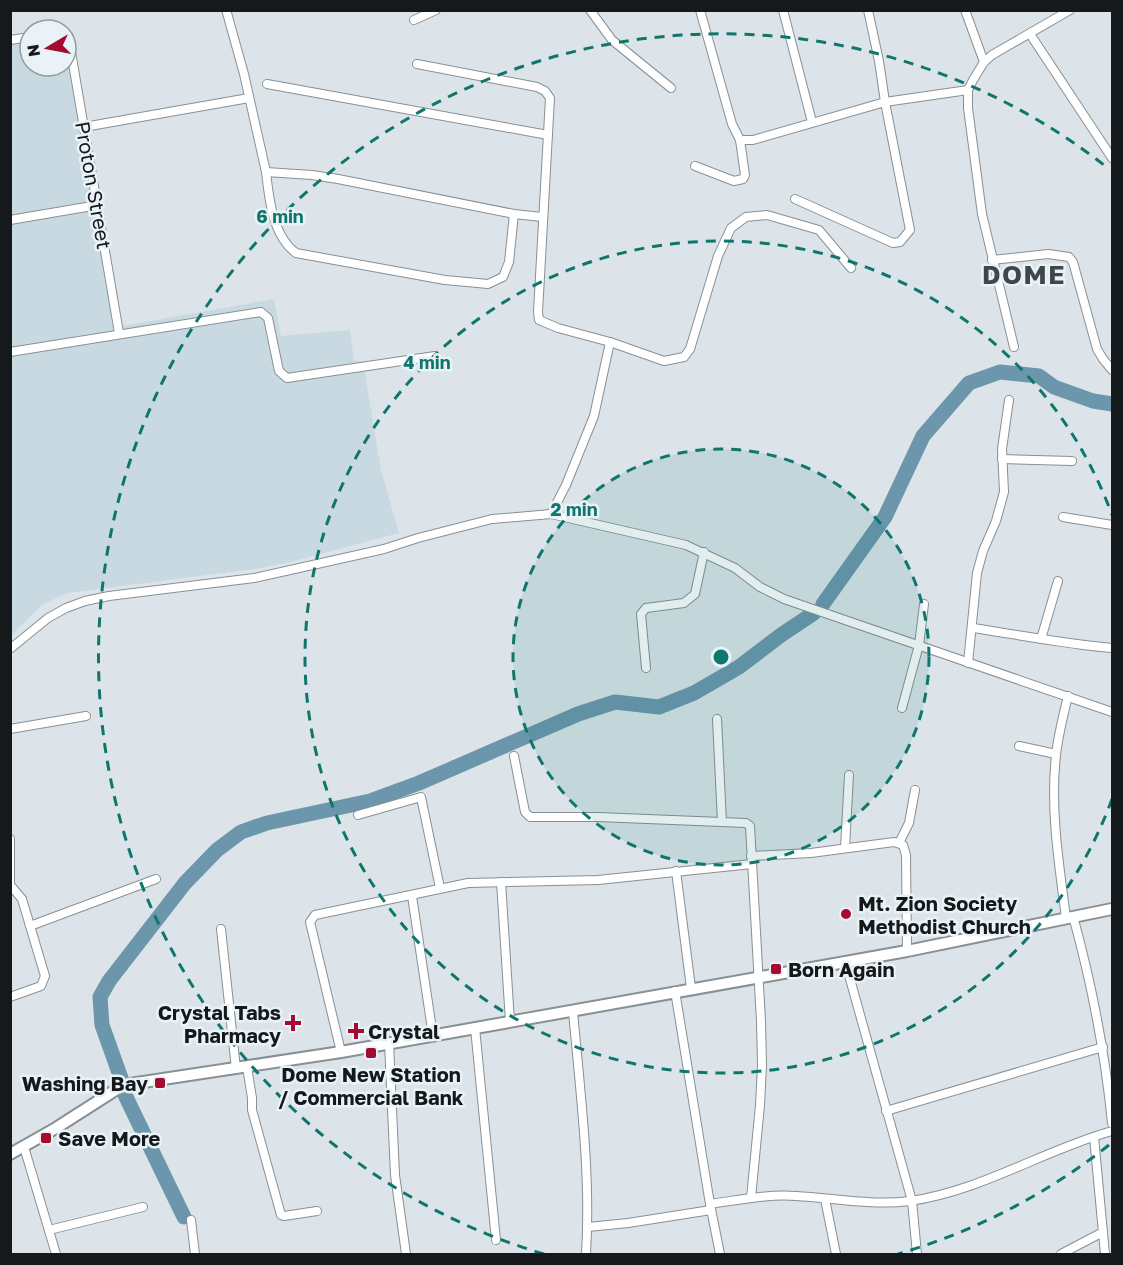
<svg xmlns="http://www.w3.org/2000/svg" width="1123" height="1265" viewBox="0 0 1123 1265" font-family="'Golos Text',sans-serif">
	<rect width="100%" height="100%" fill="#dce4e9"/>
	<polygon fill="#c9d9e2" points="30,41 30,66 66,66 66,41 122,326 274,299 281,336 350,330 354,361 363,361 381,470 399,533 291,562 255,569 68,593 43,604 11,635 11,44"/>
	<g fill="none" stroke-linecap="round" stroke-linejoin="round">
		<g stroke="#6b96ac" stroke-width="15">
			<polyline points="823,604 885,517 923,436 969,383 1000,372 1039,376 1054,387 1093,401 1112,404"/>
			<polyline points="122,1081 102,1025 100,997 109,981 185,883 217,850 241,832 267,823 370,801 419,783 578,714 615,702 659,707 694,693 739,667 781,635 814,613"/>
			<polyline points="125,1095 184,1217"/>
		</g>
		<g stroke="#889094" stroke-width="10">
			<g id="minor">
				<polyline points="590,10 612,40 671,88"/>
				<polyline points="783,10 812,122"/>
				<polyline points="965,10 984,62"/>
				<polyline points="227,13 244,74 266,172 312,175 338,179 514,214 542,217"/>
				<polyline points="414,20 436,10"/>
				<polyline points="1030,34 1112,158"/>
				<polyline points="66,38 69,40 119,333"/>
				<polyline points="10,40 30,37"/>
				<polyline points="417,64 537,87 545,91 550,98 538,312 539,320 558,328 610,342"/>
				<polyline points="267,84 548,135"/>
				<polyline points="84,127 249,98"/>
				<polyline points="740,140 753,140 885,102 968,90"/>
				<polyline points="695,166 734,181 743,179 745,175 740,140 732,124 700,10"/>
				<path d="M266,172C269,200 273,236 296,253L445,280L488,284L503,277L509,262L514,214"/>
				<polyline points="795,199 893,243 900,242 910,230 885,102 879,61 868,10"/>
				<polyline points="10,220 98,205"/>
				<polyline points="992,260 1048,254 1069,257 1073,262 1097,349 1103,359 1112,370"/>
				<polyline points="1014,347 982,214 968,108 968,90 973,80 984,62 992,55 1070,10"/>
				<polyline points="10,352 261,312 268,318 279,371 287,378 435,356"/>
				<polyline points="1002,459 1072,461"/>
				<polyline points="551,514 566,485 594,416 610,342 664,361 684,357 690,349 718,256 731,228 746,217 767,215 819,230 851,268"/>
				<polyline points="1063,517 1112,525"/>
				<path d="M973,628C1019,635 1065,644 1112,648"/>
				<polyline points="1041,639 1058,581"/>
				<polyline points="10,649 48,618 66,608 85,601 109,596 254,578 384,549 418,538 492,519 551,514 686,545 735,568 760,587 784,599 1112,712"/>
				<polyline points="968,663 977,573 983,551 996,521 1004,492 1002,449 1009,400"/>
				<polyline points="646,668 641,614 646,608 684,603 695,594 704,552"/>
				<polyline points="902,708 919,645 924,604"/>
				<polyline points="717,719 722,822"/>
				<polyline points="10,729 86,716"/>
				<polyline points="1019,746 1056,754"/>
				<polyline points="514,756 525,812 530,817 598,817 746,823 750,826 761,1021 762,1065 760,1105 751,1198"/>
				<polyline points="358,815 421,797 440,888"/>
				<polyline points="10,839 10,886"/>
				<polyline points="899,843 909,823 915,790"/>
				<polyline points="845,848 849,775"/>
				<polyline points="751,856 811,853 894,842 903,845 906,855 907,951"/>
				<polyline points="676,871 691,988"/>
				<polyline points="501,882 510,1022"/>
				<polyline points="412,896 433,1036"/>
				<path d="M1073,916C1092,985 1105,1052 1112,1123"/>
				<path d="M1066,918C1059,864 1050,809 1056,755C1058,736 1063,716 1068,696"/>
				<polyline points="30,926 156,879"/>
				<polyline points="221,929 236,1069"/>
				<polyline points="845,961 912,1201 917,1254"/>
				<polyline points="675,991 710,1204 720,1254"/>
				<polyline points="10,997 41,986 45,976 22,899 11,886"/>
				<path d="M573,1011C580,1091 591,1174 586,1254"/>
				<polyline points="475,1028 496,1240"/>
				<polyline points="389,1043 395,1175 406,1254"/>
				<polyline points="341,1052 310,922 315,915 468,883 598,880 752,864"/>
				<polyline points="247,1067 252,1098 252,1110 281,1215 284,1216 317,1211"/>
				<polyline points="886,1111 1103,1047"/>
				<polyline points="1094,1137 1105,1254"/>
				<polyline points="24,1147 56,1254"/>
				<polyline points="825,1199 836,1254"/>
				<path d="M710,1204C739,1200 767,1194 796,1196C834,1198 872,1206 910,1201C981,1191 1044,1150 1112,1131"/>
				<polyline points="191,1220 195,1254"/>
				<polyline points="588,1227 628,1223 711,1210"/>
				<polyline points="49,1230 143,1207"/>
				<polyline points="1061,1254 1103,1232"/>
			</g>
		</g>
		<g stroke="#889094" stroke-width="14">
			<polyline id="secondary" points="10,1154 56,1128 117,1089 130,1084 341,1052 907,951 1112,909"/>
		</g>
		<use href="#minor" stroke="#fff" stroke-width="8"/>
		<use href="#secondary" stroke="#fff" stroke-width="10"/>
	</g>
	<circle cx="721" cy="657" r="208" fill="#0f766e" fill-opacity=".12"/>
	<g fill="none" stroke="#0f766e" stroke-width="3" stroke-dasharray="10 8">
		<circle cx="721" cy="657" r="208"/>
		<path d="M1112 799A416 416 0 1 1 1112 515"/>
		<path d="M1109 1145A623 623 0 0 1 898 1254M544 1254A623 623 0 1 1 1109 169"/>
	</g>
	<g fill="#a50a2f" stroke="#e9f2f6" stroke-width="2">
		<circle cx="846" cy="914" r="6"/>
		<rect x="770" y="963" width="12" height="12" rx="3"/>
		<path d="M290 1014h6v6h6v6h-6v6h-6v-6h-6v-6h6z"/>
		<path d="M353 1022h6v6h6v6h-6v6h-6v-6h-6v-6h6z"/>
		<rect x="365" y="1047" width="12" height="12" rx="3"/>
		<rect x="154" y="1077" width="12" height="12" rx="3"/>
		<rect x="40" y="1132" width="12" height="12" rx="3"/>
	</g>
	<g text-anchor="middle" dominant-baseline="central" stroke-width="5" stroke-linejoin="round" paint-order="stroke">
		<g font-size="20" fill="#16191b" stroke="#e9f2f6">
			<text transform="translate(94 185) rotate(80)">Proton Street</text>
		</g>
		<g font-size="20" font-weight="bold" fill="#16191b" stroke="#e9f2f6" text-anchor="start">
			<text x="858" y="903">Mt. Zion Society<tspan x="858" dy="23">Methodist Church</tspan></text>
			<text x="788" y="969">Born Again</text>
			<text x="281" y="1012" text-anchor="end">Crystal Tabs<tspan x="281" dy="23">Pharmacy</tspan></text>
			<text x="368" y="1031">Crystal</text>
			<text x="371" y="1074" text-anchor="middle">Dome New Station<tspan x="371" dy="23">/ Commercial Bank</tspan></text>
			<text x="148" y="1083" text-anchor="end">Washing Bay</text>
			<text x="58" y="1138">Save More</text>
		</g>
		<g font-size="26" font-weight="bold" letter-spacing="1.5" fill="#40474b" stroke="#e9f2f6">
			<text x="1024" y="274">DOME</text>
		</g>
	</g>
	<circle cx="721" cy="657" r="9" fill="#0f766e" stroke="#e9f2f6" stroke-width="3"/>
	<g font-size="18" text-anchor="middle" font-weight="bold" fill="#0f766e" stroke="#e9f2f6" stroke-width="5" stroke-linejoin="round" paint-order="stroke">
		<text x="280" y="223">6 min</text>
		<text x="427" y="369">4 min</text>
		<text x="574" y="516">2 min</text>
	</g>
	<rect width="1123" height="1265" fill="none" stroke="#16191b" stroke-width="24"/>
	<g transform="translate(48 48) rotate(260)"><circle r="28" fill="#e9f2f6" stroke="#959b9e" stroke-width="1.5"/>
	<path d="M0-4.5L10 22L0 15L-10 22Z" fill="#a50a2f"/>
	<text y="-9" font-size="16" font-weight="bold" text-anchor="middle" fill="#16191b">N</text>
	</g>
</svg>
